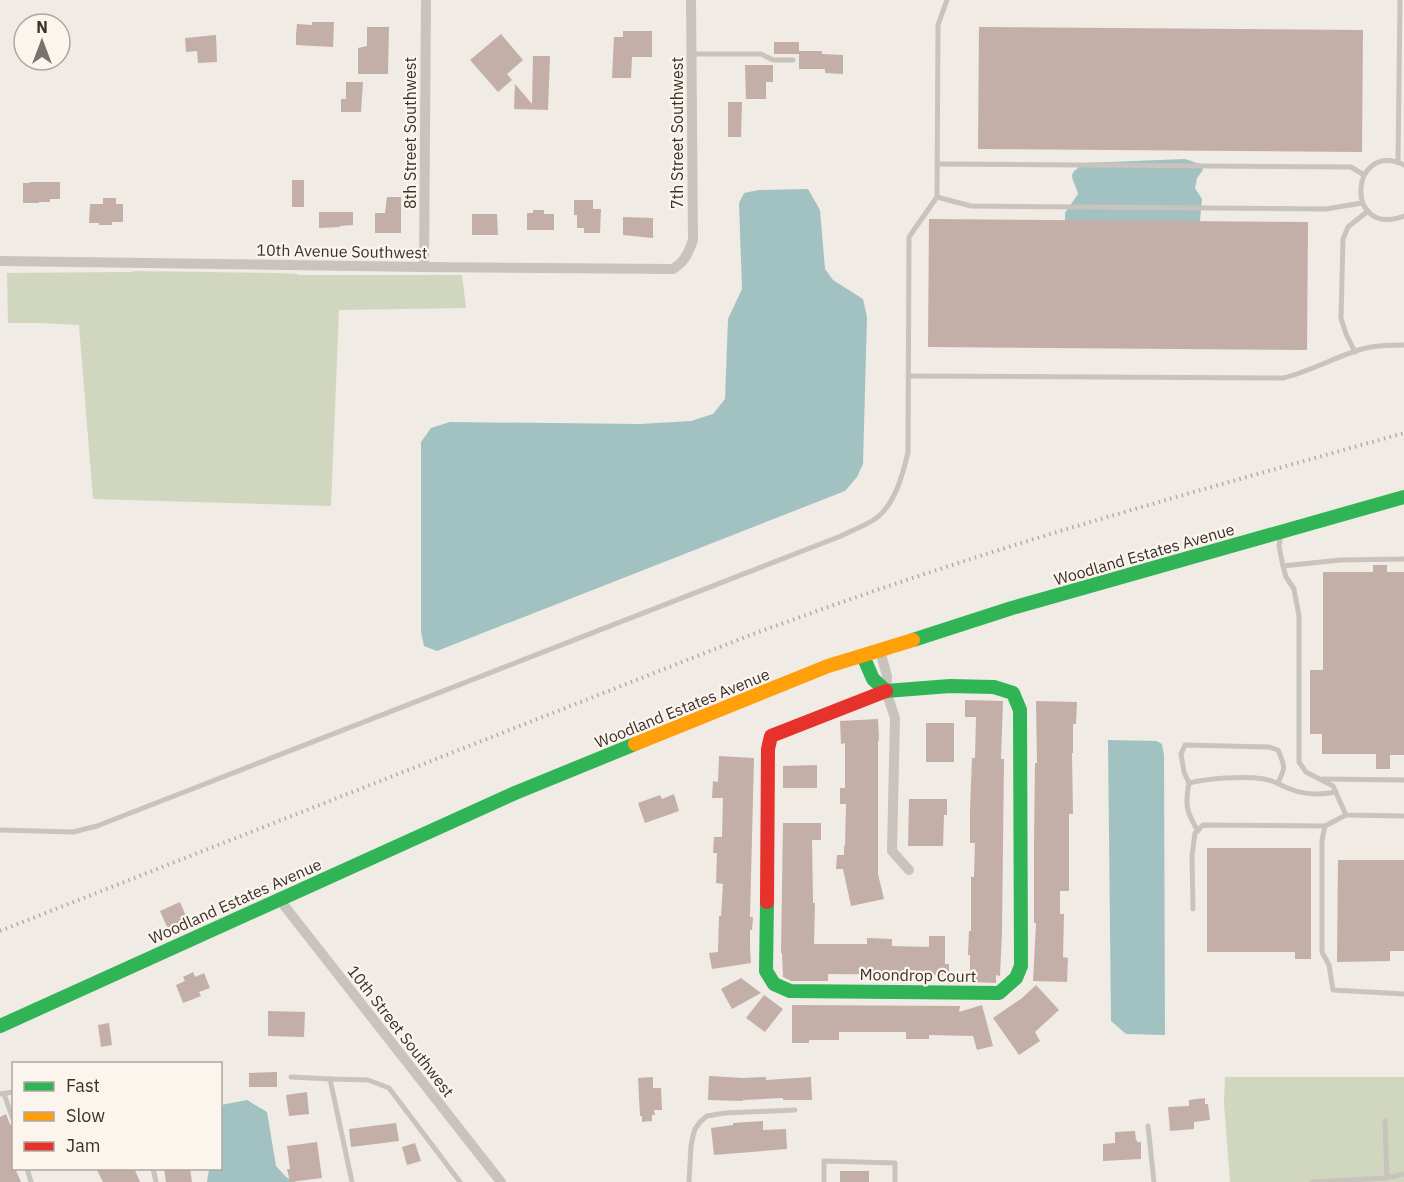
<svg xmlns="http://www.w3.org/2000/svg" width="1404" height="1182" viewBox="0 0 1404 1182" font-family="'IBM Plex Sans',sans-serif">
	<rect width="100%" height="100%" fill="#f0ebe5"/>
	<g fill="#d1d6bf">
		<polygon points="133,271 279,273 297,274 298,275 462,275 466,308 339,310 331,506 93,499 79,325 39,323 8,323 7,273 132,272"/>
		<polygon points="1225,1077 1404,1077 1404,1182 1230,1182 1224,1103"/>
	</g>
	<g fill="#a1c2c1">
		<path d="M1185,159L1200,164L1203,170L1197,178L1195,188L1202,199L1194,286L1065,234V213L1078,194C1074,177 1064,176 1085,163Z"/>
		<polygon points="808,189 820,210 825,269 833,280 863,299 867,317 863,464 857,477 845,491 437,651 424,646 421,632 421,442 431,428 450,422 640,424 691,421 713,414 725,399 728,319 742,289 739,203 744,193 759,190"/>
		<polygon points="1108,740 1156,741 1162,744 1164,755 1165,1035 1126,1034 1111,1021"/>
		<polygon points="247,1100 267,1112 276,1166 286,1177 296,1182 207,1182 209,1169 220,1168 221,1105"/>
	</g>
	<g fill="#c3afa7">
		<polygon points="312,22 334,22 333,47 296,45 296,35 297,24 312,25"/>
		<polygon points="367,27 389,27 388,74 358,74 358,48 367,46"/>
		<polygon points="979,27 1363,30 1362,152 978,149"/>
		<polygon points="623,31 652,31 652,57 632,57 631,78 612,78 614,37 623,37"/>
		<polygon points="501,34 523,60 507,74 512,80 498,92 470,60"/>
		<polygon points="216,35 217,62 198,63 197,51 186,52 185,38"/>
		<polygon points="774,42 799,42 799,51 822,51 822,54 843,55 843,74 825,73 825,69 799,69 799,54 774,54"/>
		<polygon points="533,56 550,56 548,110 514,109 515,84 532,104"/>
		<polygon points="745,65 773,65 773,82 766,82 766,99 746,99"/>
		<polygon points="346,82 363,82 361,112 341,112 341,99 346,99"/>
		<polygon points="728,102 742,102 741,137 728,137"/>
		<rect x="292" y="180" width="12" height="27"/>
		<polygon points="30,182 60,182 60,199 50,199 50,202 39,202 39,203 23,203 23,183 30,183"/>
		<polygon points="387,197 401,197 401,233 375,233 375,213 385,213"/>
		<polygon points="103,198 116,198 116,204 123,204 123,222 112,222 112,225 99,225 99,223 89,223 90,204 103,204"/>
		<polygon points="574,200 593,200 593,209 601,209 600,233 584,233 584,228 577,228 577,215 574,215"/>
		<polygon points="533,210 544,210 544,214 554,214 554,230 527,230 527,213 533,213"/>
		<polygon points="319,212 353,212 353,225 340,226 340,227 319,228"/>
		<polygon points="472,214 497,214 498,235 472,235"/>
		<polygon points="623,217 653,218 653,238 623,235"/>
		<polygon points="929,219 1308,222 1307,350 928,347"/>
		<polygon points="1373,565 1387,565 1387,572 1404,572 1404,755 1390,755 1390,769 1376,769 1376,754 1322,754 1322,734 1310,734 1310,670 1323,670 1323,572 1373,572"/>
		<polygon points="965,700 1003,701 1001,759 1004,759 1002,932 1000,976 996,975 996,983 970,982 970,955 968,955 969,931 971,931 971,877 974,877 975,843 970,843 970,810 972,758 975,758 976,717 965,717"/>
		<polygon points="1036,701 1077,702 1076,724 1073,724 1073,753 1072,753 1073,814 1069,814 1069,891 1060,891 1060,914 1064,914 1063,957 1068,958 1067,982 1033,981 1036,923 1034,923 1034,842 1035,763 1037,763"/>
		<polygon points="878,719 879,741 878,741 878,874 884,899 851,906 843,869 836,869 837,855 844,855 844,846 845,846 846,804 840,804 840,788 845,788 845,743 841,744 840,721"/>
		<rect x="926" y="723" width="28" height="39"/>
		<polygon points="719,756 754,758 750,917 753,917 752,930 750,930 750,948 751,963 712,969 709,953 718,952 719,916 721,916 723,884 716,883 717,853 713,853 714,837 722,837 723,798 712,798 713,781 718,782"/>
		<polygon points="817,765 817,788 783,788 783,766"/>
		<polygon points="674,794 679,811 645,823 638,803 660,795 662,799"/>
		<polygon points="909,799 947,799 947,815 944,815 943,846 908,846"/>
		<polygon points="783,823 821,823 821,840 812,840 813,903 815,903 814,944 867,944 867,938 892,939 892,946 929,947 929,936 945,936 945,964 949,964 949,975 828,974 828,981 791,981 783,977 782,953 781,953"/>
		<polygon points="1207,848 1311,848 1311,959 1295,959 1295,952 1207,952"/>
		<polygon points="1338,860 1404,860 1404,951 1390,951 1390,961 1337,962"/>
		<polygon points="180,902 188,921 168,929 160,911"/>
		<polygon points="193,972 195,977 204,973 210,988 199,992 201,996 183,1003 176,985 185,981 183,977"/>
		<polygon points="741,978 761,993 732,1009 721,989"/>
		<polygon points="1036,985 1059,1010 1035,1032 1040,1041 1019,1055 993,1018 1022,998"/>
		<polygon points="764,995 783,1009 765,1032 746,1018"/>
		<polygon points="792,1005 960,1006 959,1012 982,1005 993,1046 977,1050 973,1036 929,1035 929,1039 906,1039 906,1032 839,1032 839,1040 809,1040 809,1043 792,1043"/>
		<polygon points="268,1011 305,1012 304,1037 268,1036"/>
		<polygon points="109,1023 112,1045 101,1047 98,1025"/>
		<polygon points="277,1072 277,1087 249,1087 249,1073"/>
		<polygon points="709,1076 743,1078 766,1077 766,1080 811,1077 812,1100 783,1100 783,1098 743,1100 743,1101 708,1100"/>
		<polygon points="653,1077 653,1088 661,1088 662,1110 654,1110 655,1115 652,1115 652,1121 642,1122 642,1116 640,1116 638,1078"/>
		<polygon points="307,1092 309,1114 289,1116 286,1095"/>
		<polygon points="1205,1098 1205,1104 1208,1104 1210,1120 1194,1122 1194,1129 1170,1131 1168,1107 1189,1106 1189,1100"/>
		<polygon points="6,1114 10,1124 14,1127 14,1168 15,1168 21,1182 0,1182 0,1117"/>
		<polygon points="763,1121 763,1130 786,1129 787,1149 714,1155 711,1128 733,1125 733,1123"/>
		<polygon points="396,1123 399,1141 351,1147 349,1129"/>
		<polygon points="1135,1131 1136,1140 1137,1140 1137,1142 1141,1142 1141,1159 1103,1161 1103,1144 1115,1143 1115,1132"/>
		<polygon points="317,1142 322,1178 290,1182 287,1169 290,1169 287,1146"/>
		<polygon points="415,1143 421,1161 407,1165 402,1147"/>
		<polygon points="96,1168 134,1168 140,1182 103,1182"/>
		<polygon points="164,1168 190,1168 192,1182 166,1182"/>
		<rect x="840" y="1171" width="29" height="11"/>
	</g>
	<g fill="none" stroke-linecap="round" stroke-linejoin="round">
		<g stroke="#c9c3be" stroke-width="5">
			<polyline points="692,54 761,54 773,60 793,60"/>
			<polyline points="1398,162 1400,0"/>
			<polyline points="937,164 1351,167 1364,175"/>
			<path d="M1404,165C1350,139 1343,239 1404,216"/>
			<polyline points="937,197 971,206 1326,209 1362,203"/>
			<polyline points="1355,352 1346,334 1341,318 1343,239 1348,227 1368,211"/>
			<path d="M909,376L1283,378C1311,371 1335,357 1362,349C1376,345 1390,345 1404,345"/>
			<polyline points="1281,534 1279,546 1283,566 1286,577 1294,589 1299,616 1299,762 1306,772 1333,786 1346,815 1404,816"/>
			<polyline points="1283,566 1340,560 1404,559"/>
			<polyline points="1323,779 1404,780"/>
			<path d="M1189,783L1184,772L1181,754L1185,745L1269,747L1278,750C1285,767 1286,766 1278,783"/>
			<polyline points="1346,815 1325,826 1322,840 1322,952 1329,965 1333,990 1404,994"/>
			<path d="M0,830L73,832L97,826L841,536C852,530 865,526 875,519C895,505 903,474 908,452L909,237L937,197L938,25L947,0"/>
			<path d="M1198,831C1186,811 1185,805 1189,783C1209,778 1243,776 1264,779C1273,780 1281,786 1290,789C1305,795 1321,795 1336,792"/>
			<polyline points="1193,909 1192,856 1195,833 1203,825 1325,826"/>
			<polyline points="291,1077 330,1079 352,1182"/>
			<polyline points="330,1079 368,1080 389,1088 460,1182"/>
			<polyline points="0,1094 14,1092"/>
			<polyline points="4,1094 14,1122"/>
			<polyline points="1385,1121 1387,1178"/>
			<polyline points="1148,1126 1154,1182"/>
			<polyline points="27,1168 31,1182"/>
			<polyline points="153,1168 156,1182"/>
			<polyline points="689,1182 691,1146 693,1136 695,1129 700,1122 707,1116 725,1113 795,1110"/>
			<polyline points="824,1182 824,1161 895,1163 895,1182"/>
			<polyline points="1312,1182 1387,1178 1404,1174"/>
		</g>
		<g stroke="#c9c3be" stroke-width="10">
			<path d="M0,261L424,267L673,269C685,261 688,254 693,240L691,0"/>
			<polyline points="424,267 426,0"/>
			<polyline points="880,651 887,676 886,691 895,718 892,851 909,870"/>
			<polyline points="279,899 501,1182"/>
		</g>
		<g stroke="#30b455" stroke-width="14">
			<polyline points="913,640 1012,608 1404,497"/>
			<polyline points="767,902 766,971 774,984 790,991 999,993 1016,978 1021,966 1020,710 1013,693 994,687 950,686 886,691 873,679 863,656"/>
			<polyline points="0,1026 515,793 635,744"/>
		</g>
		<polyline stroke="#ff9f0a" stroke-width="14" points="635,744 828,666 913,640"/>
		<polyline stroke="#e5322d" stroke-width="14" points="767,902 768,749 771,736 886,691"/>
		<path stroke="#b1aca8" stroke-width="4" stroke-dasharray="1.5 4.5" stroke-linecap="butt" d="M0,931L753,634C814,612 875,590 937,570C1091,519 1248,477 1404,433"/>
	</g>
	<g text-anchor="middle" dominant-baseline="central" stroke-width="4.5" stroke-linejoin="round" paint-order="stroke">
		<g font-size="16" fill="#3b302b" stroke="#fbf5ee">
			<text transform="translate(410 133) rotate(-90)">8th Street Southwest</text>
			<text transform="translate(677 133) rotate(-90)">7th Street Southwest</text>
			<text transform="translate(342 251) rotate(1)">10th Avenue Southwest</text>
			<text transform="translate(1144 554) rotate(-16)">Woodland Estates Avenue</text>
			<text transform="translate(682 708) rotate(-22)">Woodland Estates Avenue</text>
			<text transform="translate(235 901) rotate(-24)">Woodland Estates Avenue</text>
			<text transform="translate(918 975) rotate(1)">Moondrop Court</text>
			<text transform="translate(401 1031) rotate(52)">10th Street Southwest</text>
		</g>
	</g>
	<rect x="12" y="1062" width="210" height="108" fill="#fbf5ee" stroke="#aea6a0" stroke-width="1.5"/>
	<rect x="24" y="1082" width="30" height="9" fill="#30b455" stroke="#aea6a0" stroke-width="1.5"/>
	<text x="66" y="1092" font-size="18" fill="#3b302b">Fast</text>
	<rect x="24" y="1112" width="30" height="9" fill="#ff9f0a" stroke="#aea6a0" stroke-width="1.5"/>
	<text x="66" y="1122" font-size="18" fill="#3b302b">Slow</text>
	<rect x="24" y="1142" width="30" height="9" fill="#e5322d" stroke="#aea6a0" stroke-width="1.5"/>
	<text x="66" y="1152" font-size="18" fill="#3b302b">Jam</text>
	<g transform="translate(42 42)"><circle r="28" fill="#fbf5ee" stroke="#aea6a0" stroke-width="1.5"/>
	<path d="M0-4.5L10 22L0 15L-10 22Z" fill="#7a716c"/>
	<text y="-9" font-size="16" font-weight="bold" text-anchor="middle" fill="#3b302b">N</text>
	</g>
</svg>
